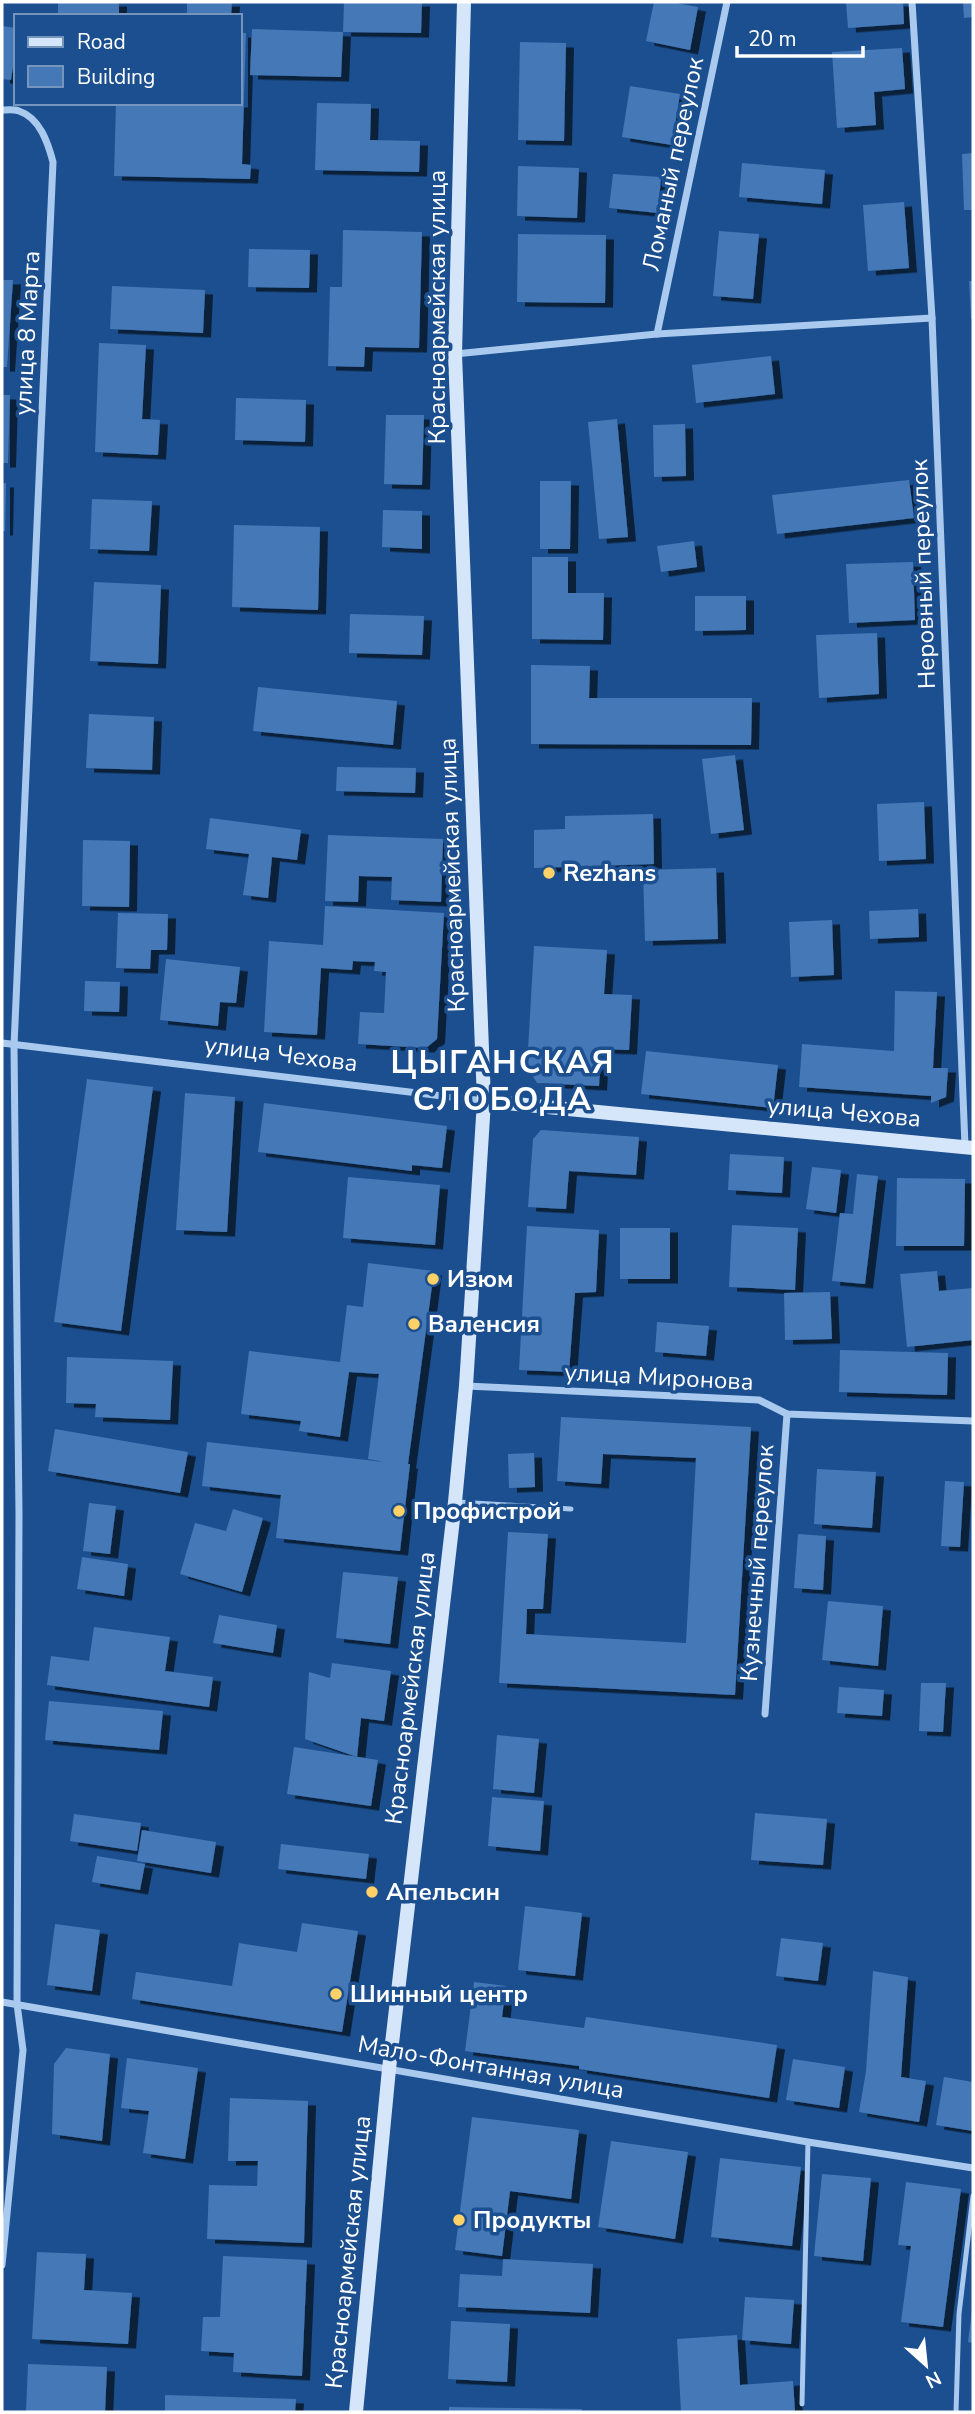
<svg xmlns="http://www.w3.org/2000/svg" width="975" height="2414" viewBox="0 0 975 2414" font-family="'Nunito Sans',sans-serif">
	<defs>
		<filter id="shadow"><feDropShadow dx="8" dy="4.5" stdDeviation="0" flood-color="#0009"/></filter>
	</defs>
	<rect width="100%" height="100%" fill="#1b4f8f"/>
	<g fill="#4478b7" filter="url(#shadow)">
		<rect x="58" y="2" width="61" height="14"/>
		<polygon points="187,2 232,2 231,16 187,16"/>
		<polygon points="344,2 422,2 421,33 343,32"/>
		<polygon points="654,2 671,2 698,7 690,50 646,41"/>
		<polygon points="846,2 903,2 904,24 848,28"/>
		<polygon points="963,2 973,2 973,17 964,18"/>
		<polygon points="2,26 16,28 16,47 11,80 2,79"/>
		<polygon points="252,29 343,32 341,77 250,75"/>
		<polygon points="240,33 246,33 242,164 251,165 250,179 114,176 116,103 240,103"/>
		<polygon points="520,42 566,43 564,141 518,140"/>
		<polygon points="902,48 905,89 874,92 876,125 837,128 832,52"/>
		<polygon points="630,86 680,94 672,145 622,137"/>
		<polygon points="317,103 371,104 370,140 420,141 419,172 315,170"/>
		<polygon points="973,153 973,210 964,210 962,154"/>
		<polygon points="742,163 825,170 822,204 739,197"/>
		<polygon points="518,166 579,168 577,218 517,216"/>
		<polygon points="613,174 661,177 658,213 609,208"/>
		<polygon points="904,202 909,268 868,271 863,205"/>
		<polygon points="343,230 422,232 419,348 365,347 364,367 328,366 330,287 342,287"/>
		<polygon points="719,231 759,234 753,299 713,296"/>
		<polygon points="518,234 606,235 605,303 517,302"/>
		<polygon points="249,249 310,250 309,288 248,287"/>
		<polygon points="2,280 13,280 7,367 2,367"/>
		<polygon points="969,281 973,281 973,319 971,319"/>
		<polygon points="112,286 205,290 203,333 110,329"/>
		<polygon points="99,343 146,345 142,419 160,420 158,455 95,452"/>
		<polygon points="771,356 775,394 696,403 692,365"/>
		<polygon points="2,395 10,395 8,463 2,463"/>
		<polygon points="236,398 306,400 305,442 235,440"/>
		<polygon points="386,415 424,415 422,485 384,484"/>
		<polygon points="617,419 628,537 599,539 588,422"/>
		<polygon points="685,424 686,476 654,477 653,425"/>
		<polygon points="909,480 914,518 777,534 772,495"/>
		<polygon points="540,481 571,481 570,549 540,549"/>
		<polygon points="2,483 6,483 5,531 2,531"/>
		<polygon points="92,499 152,501 149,551 90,549"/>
		<polygon points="383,510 422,511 422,549 382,547"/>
		<polygon points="234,525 320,527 318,610 232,607"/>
		<polygon points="694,541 697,567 661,572 657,546"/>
		<polygon points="532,557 568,557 568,593 604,593 603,640 532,639"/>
		<polygon points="913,562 915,620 849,623 846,564"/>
		<polygon points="94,582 161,585 158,664 90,661"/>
		<polygon points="695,596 746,596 746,630 695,631"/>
		<polygon points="350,614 424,616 422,655 349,653"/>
		<polygon points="877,633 879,694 819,698 816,635"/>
		<polygon points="531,665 590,666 589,698 752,698 751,745 531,744"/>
		<polygon points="258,687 397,701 393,745 253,731"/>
		<polygon points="89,714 154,717 152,770 86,768"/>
		<polygon points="735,755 744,830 711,834 702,759"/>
		<polygon points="337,767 416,768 415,793 336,791"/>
		<polygon points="924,802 926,859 879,861 877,804"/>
		<polygon points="653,814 654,864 534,868 534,830 565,829 565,816"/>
		<polygon points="210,818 301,830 297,860 272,857 268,898 243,895 249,854 206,849"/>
		<polygon points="328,835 443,839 441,902 391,900 392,877 359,876 358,902 325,901"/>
		<polygon points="83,840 130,841 129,907 82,906"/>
		<polygon points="716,868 718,939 645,941 643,870"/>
		<polygon points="325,906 444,913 437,1039 426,1048 358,1044 360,1012 384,1013 386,972 374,971 375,962 353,961 352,970 321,968 317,1035 264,1032 269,941 323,945"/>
		<polygon points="918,909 919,937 870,939 869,911"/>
		<polygon points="118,913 168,914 167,950 151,950 150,969 116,968"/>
		<polygon points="832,920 834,975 791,977 789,922"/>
		<polygon points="534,946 607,950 604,994 632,995 629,1050 601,1049 599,1086 537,1083 527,1067"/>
		<polygon points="166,959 240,967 236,1003 220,1002 218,1026 160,1020"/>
		<polygon points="85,981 120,982 119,1012 84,1011"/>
		<polygon points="895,991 937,992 933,1068 948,1068 946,1097 931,1103 931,1096 799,1087 802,1044 894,1051"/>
		<polygon points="646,1051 778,1065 773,1108 641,1094"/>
		<polygon points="87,1079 153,1087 121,1331 54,1322"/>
		<polygon points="185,1093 235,1097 227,1232 176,1230"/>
		<polygon points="264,1103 447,1126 442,1168 412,1165 412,1171 258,1152"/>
		<polygon points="541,1130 639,1137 636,1175 569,1171 566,1209 528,1207 533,1139"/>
		<polygon points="730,1154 784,1157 782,1193 728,1190"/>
		<polygon points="812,1167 841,1170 836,1213 806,1209"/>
		<polygon points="857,1174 878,1176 865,1284 832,1281 840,1213 853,1214"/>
		<polygon points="348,1177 440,1185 435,1245 343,1238"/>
		<polygon points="897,1178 965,1179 964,1246 896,1246"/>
		<polygon points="732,1225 798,1228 795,1290 729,1287"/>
		<polygon points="527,1226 599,1230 596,1292 575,1293 569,1372 519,1370"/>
		<rect x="620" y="1228" width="50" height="51"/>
		<polygon points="368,1263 434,1271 408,1464 410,1464 400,1551 276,1538 281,1495 202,1486 207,1442 384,1462 368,1459 379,1374 349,1372 340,1437 299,1431 301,1421 241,1414 249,1351 340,1362 347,1305 363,1307"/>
		<polygon points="937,1271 939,1291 973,1288 973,1340 907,1347 900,1274"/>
		<polygon points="830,1292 832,1339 785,1340 784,1293"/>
		<polygon points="657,1322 709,1326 706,1356 655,1352"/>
		<polygon points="840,1350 948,1353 947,1395 839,1392"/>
		<polygon points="67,1357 173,1361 170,1420 95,1417 96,1404 66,1403"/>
		<polygon points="561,1417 751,1427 735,1695 499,1683 508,1532 548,1534 543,1609 527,1609 526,1634 686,1643 696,1458 603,1454 601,1484 557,1481"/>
		<polygon points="55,1429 188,1452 180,1493 48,1471"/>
		<polygon points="534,1453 535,1487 509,1488 508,1454"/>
		<polygon points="817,1469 876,1472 872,1528 814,1524"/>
		<polygon points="945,1481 964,1482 960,1547 941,1546"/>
		<polygon points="89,1503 116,1506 110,1554 83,1551"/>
		<polygon points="233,1509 263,1518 242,1592 180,1574 195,1523 226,1531"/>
		<polygon points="798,1534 826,1536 823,1590 794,1588"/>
		<polygon points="82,1557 128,1564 124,1596 77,1589"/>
		<polygon points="343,1572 398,1577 390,1644 336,1638"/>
		<polygon points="828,1601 883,1606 878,1666 822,1660"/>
		<polygon points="219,1615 277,1625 273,1653 213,1643"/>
		<polygon points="94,1627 170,1637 165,1671 213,1677 209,1707 47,1685 51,1656 89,1661"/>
		<polygon points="332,1663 391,1671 384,1721 361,1718 357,1757 305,1739 309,1672 330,1678"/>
		<polygon points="921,1683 946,1683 943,1732 919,1731"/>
		<polygon points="839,1687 884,1690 882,1716 837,1713"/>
		<polygon points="49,1701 163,1711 159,1750 45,1740"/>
		<polygon points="497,1735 539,1739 534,1793 493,1789"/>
		<polygon points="294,1747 378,1760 371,1806 287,1794"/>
		<polygon points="492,1797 544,1801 540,1851 488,1846"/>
		<polygon points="755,1813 827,1819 823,1865 751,1860"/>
		<polygon points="74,1814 141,1823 137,1851 70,1841"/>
		<polygon points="142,1830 216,1842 211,1873 137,1861"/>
		<polygon points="281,1844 369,1854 366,1879 278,1869"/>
		<polygon points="97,1856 145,1864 140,1890 92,1882"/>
		<polygon points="525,1906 582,1913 575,1976 518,1970"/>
		<polygon points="302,1923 358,1931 342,2032 132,1999 136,1972 232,1986 239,1943 297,1952"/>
		<polygon points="55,1924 100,1930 92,1991 47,1985"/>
		<polygon points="781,1938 823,1943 818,1981 776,1976"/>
		<polygon points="873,1971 908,1977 901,2077 926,2081 919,2122 859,2112 866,2071"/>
		<polygon points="474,1982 506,1986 502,2017 584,2028 586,2017 777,2045 769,2098 579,2069 579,2066 465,2051"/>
		<polygon points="66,2048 110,2054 102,2141 52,2134 54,2064"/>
		<polygon points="127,2058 198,2068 185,2159 143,2153 149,2111 121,2108"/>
		<polygon points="793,2059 845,2067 839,2108 786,2100"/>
		<polygon points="944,2077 973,2082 973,2131 936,2125"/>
		<polygon points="230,2098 308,2101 304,2243 207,2239 209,2185 257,2186 258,2161 228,2161"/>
		<polygon points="472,2117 579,2130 571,2199 510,2191 502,2256 455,2250"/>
		<polygon points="611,2141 688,2152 675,2239 598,2227"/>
		<polygon points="720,2158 801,2167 792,2246 711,2237"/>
		<polygon points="822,2174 871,2178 863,2261 814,2256"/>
		<polygon points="906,2182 961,2189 943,2327 901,2322 911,2246 898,2245"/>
		<polygon points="37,2252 86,2254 84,2290 132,2293 128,2344 32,2339"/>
		<polygon points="223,2256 307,2260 302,2376 233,2372 234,2353 201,2351 203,2317 220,2317"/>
		<polygon points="503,2259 593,2264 590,2313 458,2307 460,2274 502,2276"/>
		<polygon points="745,2297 794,2300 791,2344 742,2340"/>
		<polygon points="972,2310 973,2310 973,2343 968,2342"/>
		<polygon points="451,2321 510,2324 507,2382 448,2379"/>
		<polygon points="737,2335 740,2385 793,2381 795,2412 681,2412 677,2339"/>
		<polygon points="28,2364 107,2367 105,2412 26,2412"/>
		<polygon points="165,2395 296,2399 295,2412 165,2412"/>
		<polygon points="449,2407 582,2409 582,2412 449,2412"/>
	</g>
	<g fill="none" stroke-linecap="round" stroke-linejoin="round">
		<g stroke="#a9c9ee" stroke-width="5">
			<polyline points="458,1502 571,1509"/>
			<polyline points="802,2404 808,2142"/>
			<polyline points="956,2412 959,2314 973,2196"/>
		</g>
		<g stroke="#a9c9ee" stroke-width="7">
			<polyline points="912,2 932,318 965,1146"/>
			<path d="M2,110C7,110 14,109 19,111C40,118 48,143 53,162L14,1046L19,1515L17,2004L23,2050L2,2265"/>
			<polyline points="657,334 727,2"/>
			<polyline points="455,354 657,334 932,318"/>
			<polyline points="2,1043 484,1101"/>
			<polyline points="466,1386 759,1400 787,1414 973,1421"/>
			<polyline points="765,1714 787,1414"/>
			<polyline points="2,2002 808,2142 973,2168"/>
		</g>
		<g stroke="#d6e6fa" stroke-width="14">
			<polyline points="484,1101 973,1148"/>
			<polyline points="356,2412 389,2069 455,1502 466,1386 484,1101 455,354 464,2"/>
		</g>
	</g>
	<g fill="#ffd166" stroke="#1b4f8f" stroke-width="2.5">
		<circle cx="549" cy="873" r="7"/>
		<circle cx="433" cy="1279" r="7"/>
		<circle cx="414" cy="1324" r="7"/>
		<circle cx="399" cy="1511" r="7"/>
		<circle cx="372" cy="1892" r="7"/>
		<circle cx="336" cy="1994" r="7"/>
		<circle cx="459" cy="2220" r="7"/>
	</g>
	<g text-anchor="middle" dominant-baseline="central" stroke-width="7" stroke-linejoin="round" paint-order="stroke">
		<g font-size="24" fill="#fff" stroke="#1b4f8f">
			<text transform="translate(673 164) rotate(-78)">Ломаный переулок</text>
			<text transform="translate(437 307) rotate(-90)">Красноармейская улица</text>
			<text transform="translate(27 333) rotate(-87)">улица 8 Марта</text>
			<text transform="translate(923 574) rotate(-92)">Неровный переулок</text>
			<text transform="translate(452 875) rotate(-92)">Красноармейская улица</text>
			<text transform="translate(281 1054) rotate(7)">улица Чехова</text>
			<text transform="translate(844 1112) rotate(5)">улица Чехова</text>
			<text transform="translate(659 1377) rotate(3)">улица Миронова</text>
			<text transform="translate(757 1563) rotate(-86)">Кузнечный переулок</text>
			<text transform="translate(410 1688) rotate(-83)">Красноармейская улица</text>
			<text transform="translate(491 2067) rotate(10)">Мало-Фонтанная улица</text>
			<text transform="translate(348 2252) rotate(-84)">Красноармейская улица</text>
		</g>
		<g font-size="24" font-weight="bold" fill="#fff" stroke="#1b4f8f" text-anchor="start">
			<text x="563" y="873">Rezhans</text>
			<text x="447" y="1279">Изюм</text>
			<text x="428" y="1324">Валенсия</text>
			<text x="413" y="1511">Профистрой</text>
			<text x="386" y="1892">Апельсин</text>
			<text x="350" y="1994">Шинный центр</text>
			<text x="473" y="2220">Продукты</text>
		</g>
		<g font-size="32" font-weight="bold" letter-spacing="2" fill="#fff" stroke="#1b4f8f">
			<text x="503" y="1062">ЦЫГАНСКАЯ<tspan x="503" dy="37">СЛОБОДА</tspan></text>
		</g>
	</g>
	<rect width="975" height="2414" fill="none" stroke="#ffffff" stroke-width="7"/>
	<rect x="14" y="14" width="228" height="91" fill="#1b4f8f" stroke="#7695bc" stroke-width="2"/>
	<rect x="28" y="37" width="35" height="10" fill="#d6e6fa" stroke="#7695bc" stroke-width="2"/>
	<text x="77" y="49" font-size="21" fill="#ffffff">Road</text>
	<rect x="28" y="66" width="35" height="21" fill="#4478b7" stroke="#7695bc" stroke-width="2"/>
	<text x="77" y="84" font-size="21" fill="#ffffff">Building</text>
	<g transform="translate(926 2365) rotate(153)" stroke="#1b4f8f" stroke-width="5" paint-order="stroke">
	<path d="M0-5L12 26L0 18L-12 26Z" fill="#ffffff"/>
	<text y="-10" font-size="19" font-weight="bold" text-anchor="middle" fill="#ffffff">N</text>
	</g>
	<path d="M737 46v10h126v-10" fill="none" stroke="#ffffff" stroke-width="3.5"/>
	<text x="748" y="46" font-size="21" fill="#ffffff" stroke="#1b4f8f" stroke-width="5" paint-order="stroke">20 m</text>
</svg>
